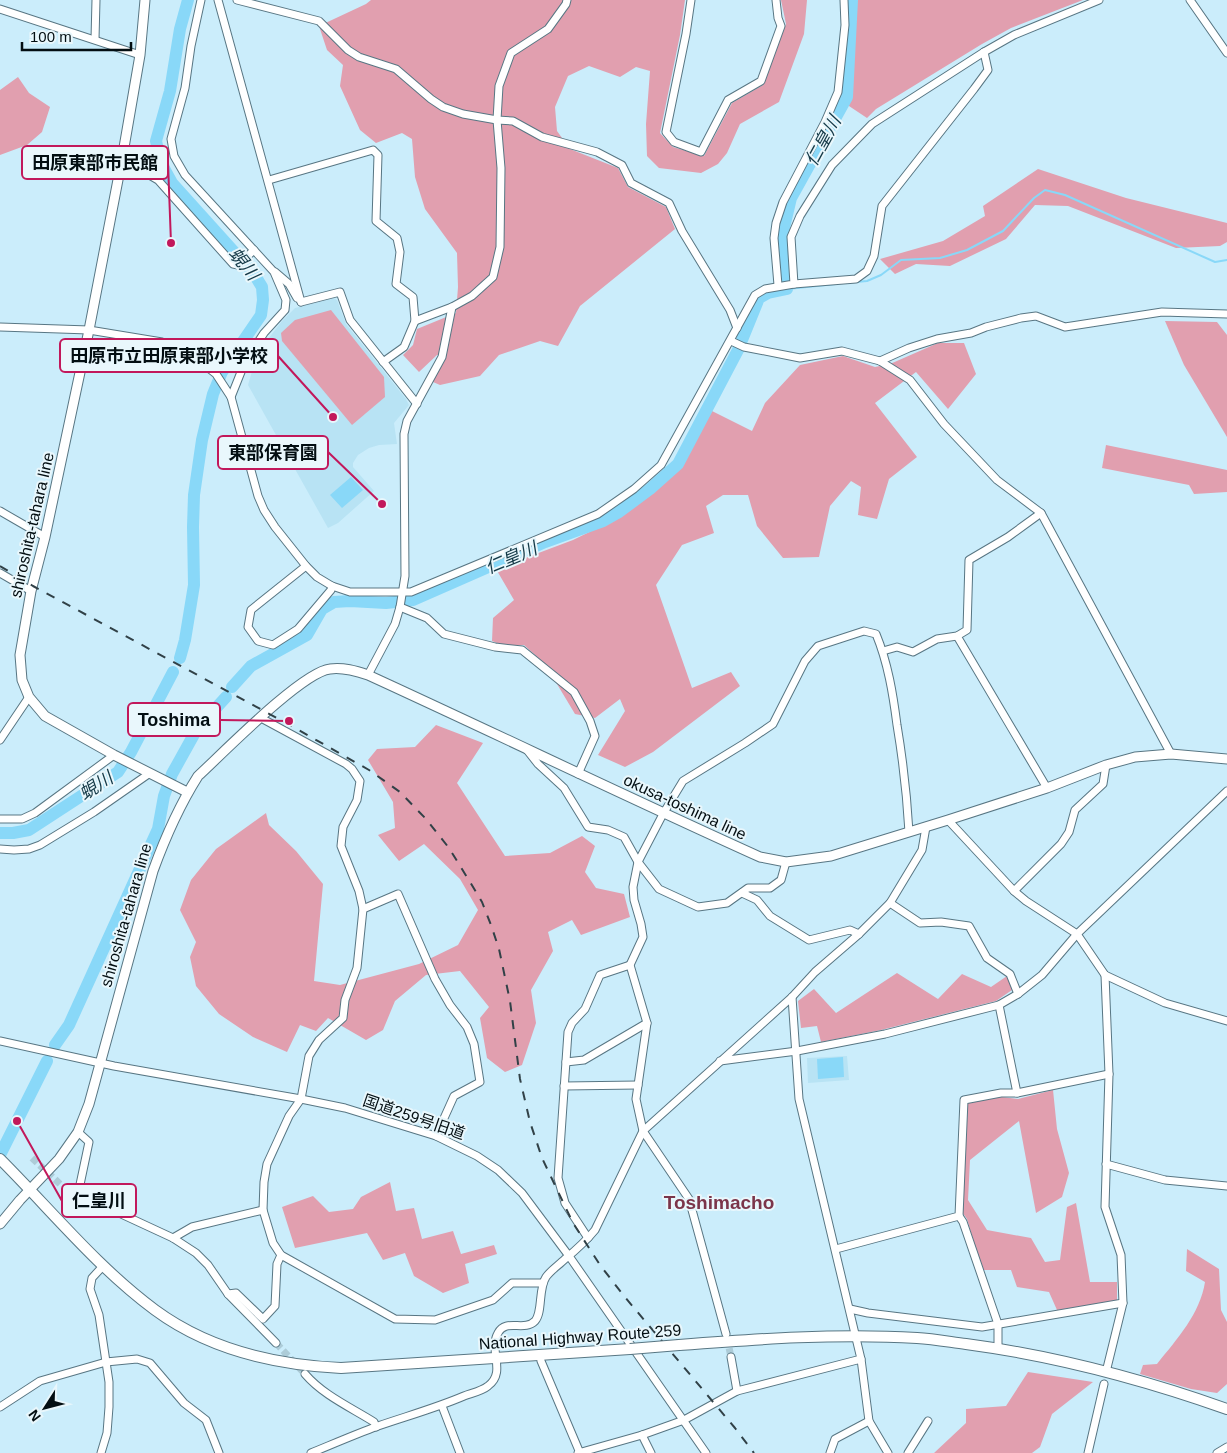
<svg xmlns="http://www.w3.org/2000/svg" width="1227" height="1453" viewBox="0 0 1227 1453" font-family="Helvetica,'Noto Sans JP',sans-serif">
	<rect width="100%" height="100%" fill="#cbedfb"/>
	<g fill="#b8e3f4">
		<polygon points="334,298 337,300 346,324 406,399 409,405 394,423 397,444 379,445 369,448 358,455 353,463 353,467 374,491 338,523 328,528 248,385 255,361 265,343 282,321 295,308"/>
		<polygon points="847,1056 849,1080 808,1083 807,1058"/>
	</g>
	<g fill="#e19faf">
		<polygon points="371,0 685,0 680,35 660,133 673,147 704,156 732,103 763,85 786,24 781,0 807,0 804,34 779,102 740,124 727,153 718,164 701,173 659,168 647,156 646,124 650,71 636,67 620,77 589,66 568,76 555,107 557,131 570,149 618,168 628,187 666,207 675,229 580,306 558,346 540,341 499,355 480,376 440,385 433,382 446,354 437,355 419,372 403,355 413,345 417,329 456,313 458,287 457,253 425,209 415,177 412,139 402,133 376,143 360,130 340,86 343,65 327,50 319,26 366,4"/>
		<polygon points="857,0 1083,0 1011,28 982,44 876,109 867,118 849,106"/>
		<polygon points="18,77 29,93 50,107 42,132 27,145 0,155 0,90"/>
		<polygon points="1038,169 1126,198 1227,223 1227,242 1220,246 1176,248 1068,206 1035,205 1006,239 950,266 916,264 895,274 880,259 943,241 985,216 983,206"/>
		<polygon points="331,310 384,377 385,397 352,425 282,341 281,333 295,320"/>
		<polygon points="1165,321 1217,322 1227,335 1227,437 1184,365"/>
		<polygon points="938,343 964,343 976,374 948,409 916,372 875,403 917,457 889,479 877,519 858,515 861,487 851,481 830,506 819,557 783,558 757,526 748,495 723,495 706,506 714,533 682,545 656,585 692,688 731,672 740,686 653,752 625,767 598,755 625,711 620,699 595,718 575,714 545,664 524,645 505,646 492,641 493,618 514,600 496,569 573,540 622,516 680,467 712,411 752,431 765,403 800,365 843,356 875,367 890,364"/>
		<polygon points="1106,445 1227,470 1227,492 1194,494 1189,485 1102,468"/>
		<polygon points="436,725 483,743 457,783 505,856 550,853 582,836 595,846 585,872 596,888 624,894 630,917 581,935 572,920 548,932 553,951 531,990 536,1023 522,1065 505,1072 487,1058 480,1018 489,1007 460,971 426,975 395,1001 383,1030 366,1040 328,1018 316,1031 300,1025 287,1052 253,1037 219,1014 196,986 190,957 196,942 180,910 191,880 216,849 266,813 269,825 296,851 323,884 314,981 340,985 419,964 458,945 478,910 460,879 424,844 399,861 378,835 395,828 393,802 368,760 377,749 415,747"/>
		<polygon points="897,973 938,999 962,974 991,987 1007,976 1012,990 996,1001 881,1030 821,1042 817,1026 801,1028 798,1001 814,989 836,1013"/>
		<polygon points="1053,1090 1057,1129 1069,1173 1062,1197 1036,1213 1019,1121 970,1160 968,1200 987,1230 1031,1238 1045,1262 1060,1260 1067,1207 1076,1203 1090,1282 1117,1282 1117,1301 1057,1310 1049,1292 1017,1287 1011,1270 982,1270 967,1219 962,1212 968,1103 1002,1097 1018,1099"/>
		<polygon points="390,1182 396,1211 414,1208 422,1239 453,1231 461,1254 494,1245 497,1254 465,1264 469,1283 443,1293 414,1276 405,1253 383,1260 367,1233 295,1248 282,1207 313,1196 329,1212 353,1209 361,1197"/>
		<path d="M1187,1249L1219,1269L1221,1310L1227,1322V1384L1217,1393L1191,1389L1140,1374L1143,1365L1157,1364C1177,1339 1200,1314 1205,1282L1186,1271Z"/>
		<polygon points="1028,1372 1093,1382 1052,1414 1040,1447 1032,1453 934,1453 966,1423 966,1409 1006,1406"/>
	</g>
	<g fill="#89d8f8">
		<polygon points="351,477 363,490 342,508 330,495"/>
		<polygon points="843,1057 844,1077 818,1079 817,1059"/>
	</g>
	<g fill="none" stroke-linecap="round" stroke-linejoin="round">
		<g stroke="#89d8f8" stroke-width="2">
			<polyline points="856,282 867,281 881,275 901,260 940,258 967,250 1003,231 1034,198 1045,190 1065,195 1215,262 1227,260"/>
			<polyline points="787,289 836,284"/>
		</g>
		<g stroke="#89d8f8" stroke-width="12">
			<polyline points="785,279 783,232 791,198 847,97 852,0"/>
			<polyline points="742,340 759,298 768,293 787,289"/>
			<polyline points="180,658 185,640 194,585 193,527 194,495 202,440 213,394 222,372 261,315 263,300 262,287 254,274 172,183 161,163 156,141 170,91 180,29 188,0"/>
			<polyline points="232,687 251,666 307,635 322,609 334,602 350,601 386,603 413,600 545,542 603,521 619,512 650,489 678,464 738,350"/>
			<polyline points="0,833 13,833 29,830 118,772 131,752 173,672"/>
			<polyline points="55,1045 69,1025 158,829 164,796 172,774 197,729 226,697"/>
			<polyline points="0,1155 47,1061"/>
		</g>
		<g stroke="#adccd8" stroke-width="7" stroke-dasharray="7 3.5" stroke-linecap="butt">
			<polyline points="32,1158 60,1184"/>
			<polyline points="727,1338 731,1357"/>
			<polyline points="276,1343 305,1374"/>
		</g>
		<g stroke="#587683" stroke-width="9">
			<g id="minor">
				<polyline points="201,0 191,46 185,88 171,139 174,156 185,175 274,272 286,300 285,310 264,333 245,362 231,397"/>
				<polyline points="218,0 301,302"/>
				<polyline points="237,0 319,21 348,50 359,57 396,69 431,99 443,107 463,114 497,120 513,121 542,137 597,152 622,165 631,183 669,203 682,231 730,310 737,328"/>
				<polyline points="691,0 686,34 666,132 674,142 701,152 728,100 761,81 781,26 778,18 776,0"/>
				<polyline points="1190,0 1227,53"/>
				<polyline points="0,9 140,55"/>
				<polyline points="95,39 96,0"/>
				<polyline points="122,159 158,180 233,264 238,265 254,250"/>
				<polyline points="269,180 373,150 378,155 376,221 397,238 400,252 396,284 413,297 415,321 404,347 383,362"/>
				<polyline points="275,272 289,284 297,298"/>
				<polyline points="794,284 856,279 867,271 874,256 882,206 974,89 988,70 984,52"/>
				<polyline points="778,285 774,238 776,223 783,202 825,122 838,92 845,25 844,0"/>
				<polyline points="301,302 340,292 350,320 417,404"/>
				<polyline points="415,321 452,307 472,296 493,277 500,247 501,168 497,120 499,86 511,53 548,29 566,4 567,0"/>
				<polyline points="0,327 89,330 162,342 184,352 202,363 216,374 231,397 258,496 264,510 275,527 306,566 317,577 332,586 350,592 411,592 598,514 634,489 661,465 755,295 765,289 794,284 791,237 800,216 832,165 872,124 984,52 1014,35 1099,0"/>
				<polyline points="731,341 744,347 800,358 842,351 880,361 910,380 944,424 997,480 1041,513 1171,754"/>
				<polyline points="880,361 909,348 937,339 971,333 986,327 1021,318 1036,316 1065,327 1162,312 1227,314"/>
				<polyline points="0,511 45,537"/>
				<polyline points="306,566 251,610 248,627 258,641 273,645 298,629 331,590 332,586"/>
				<polyline points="0,573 31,591"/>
				<polyline points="400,607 427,618 444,634 495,647 522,650 574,692 590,721 595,736 578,774"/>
				<polyline points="957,636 1047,788"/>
				<polyline points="883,651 897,647 913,652 937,639 957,636 967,630 969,560 1008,537 1041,513"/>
				<polyline points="368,675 395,624 400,607 405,576 404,434 407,421 442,357 452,307"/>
				<polyline points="261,718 346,764 352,769 360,781 357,800 343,827 341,846 359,891 363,909 357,968 345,1000 343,1018 319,1040 309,1056 301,1099 289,1116 267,1164 264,1182 263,1210 273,1243 281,1255 395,1319 435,1320 493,1300 512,1283 543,1283"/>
				<polyline points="0,740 29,697"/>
				<polyline points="527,750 538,764 564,788 588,827 608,830 624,837 638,862 659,889 698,907 727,903 748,888 770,888 781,880 786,862"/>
				<polyline points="0,819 22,819 35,813 114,755"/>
				<polyline points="948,820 1014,891 1026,901 1077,934 1105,975 1165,1003 1227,1021"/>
				<polyline points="0,849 14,850 29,849 40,845 94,812 150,773"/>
				<polyline points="1014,891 1061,844 1069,832 1075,810 1103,784 1106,765"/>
				<polyline points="742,893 757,900 770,916 809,940 850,930 859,934"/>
				<polyline points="890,903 920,923 941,922 969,926 987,958 1010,974 1018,994"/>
				<polyline points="363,909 398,894 435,979 450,1005 467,1027 474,1044 480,1082 454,1096 436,1136"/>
				<polyline points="1105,975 1109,1074 1105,1207 1121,1255 1123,1303 1107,1368"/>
				<polyline points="999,1005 1017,1093"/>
				<polyline points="0,1041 114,1066 301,1099 345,1108 436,1136 477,1156 498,1170 522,1193 569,1256 706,1453"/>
				<polyline points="720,1061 797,1051 885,1034 999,1005 1018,994 1042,975 1077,934 1227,791"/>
				<polyline points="566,1062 584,1060 647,1023"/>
				<polyline points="564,1086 638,1085"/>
				<polyline points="78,1132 89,1142 78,1194 173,1238 196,1253 208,1265 228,1294 276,1343"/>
				<polyline points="1106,1164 1165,1180 1227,1186"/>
				<polyline points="959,1216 963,1222 998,1324 998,1348"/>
				<polyline points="173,1238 192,1227 263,1210"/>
				<polyline points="588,1238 565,1203 558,1178 568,1032 572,1023 585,1009 600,975 630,965"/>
				<polyline points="836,1249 959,1216 964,1100 1001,1093 1017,1093 1109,1074"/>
				<polyline points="228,1294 236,1293 263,1319 275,1306 277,1264 281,1255"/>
				<polyline points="850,1309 868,1313 982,1327 1123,1303"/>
				<path d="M726,1334L689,1199L643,1131L636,1099L647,1023L630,965L643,937L641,924L634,900L633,887L638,862L663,814L683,781L745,743L773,724L805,661L818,646L864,631L876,634C888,663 893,694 897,725C903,761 907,796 909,832"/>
				<polyline points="540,1355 541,1361 580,1453"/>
				<polyline points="731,1357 737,1391"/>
				<polyline points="861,1359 869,1421 888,1453"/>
				<path d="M305,1374C323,1395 350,1407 374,1422L376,1427"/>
				<polyline points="442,1406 460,1453"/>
				<polyline points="0,1407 40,1381 106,1362 137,1359 150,1363 184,1403 206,1420 219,1453"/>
				<polyline points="642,1435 651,1453"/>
				<polyline points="101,1453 107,1433 109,1407 109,1382 99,1315 90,1289 92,1278 103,1266"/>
				<path d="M311,1453C333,1444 356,1434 378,1426C407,1416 436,1408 464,1396C472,1393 482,1391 488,1386C507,1372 488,1350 498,1333C506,1318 524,1332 535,1321C543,1312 538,1289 546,1277C551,1270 559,1265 565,1259C576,1250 586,1241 595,1230L643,1131L792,997L815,972L859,934L890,903L922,850L926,827"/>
				<polyline points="578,1453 642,1435 684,1420 737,1391 861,1359 799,1099 792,997"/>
				<polyline points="830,1453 835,1439 869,1421"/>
				<polyline points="908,1453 928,1421"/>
				<polyline points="1088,1453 1104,1384"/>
				<polyline points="1217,1453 1227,1447"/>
			</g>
		</g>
		<g stroke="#587683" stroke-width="11">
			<g id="major">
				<polyline points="145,0 140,55 122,159 89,330 45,537 31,591 20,655 22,680 29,697 45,716 114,755 187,792"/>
				<path d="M0,1224L20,1200L59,1159L78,1132L89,1104L153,871C165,838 179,806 198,776C222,754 302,672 330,669C343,667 356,671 368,675C499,735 629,798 760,857L786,862L831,856L948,820L1047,788L1106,765L1135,757L1171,754L1227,759"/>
			</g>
		</g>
		<g stroke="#587683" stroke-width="12">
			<g id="highway">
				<path d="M0,1159C51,1210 97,1267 155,1310C208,1349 276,1365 341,1368L630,1349"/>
				<path d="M679,1345C758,1339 838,1333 917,1338C934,1339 950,1342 966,1344C1056,1356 1142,1379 1227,1409"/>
			</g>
		</g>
		<use href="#minor" stroke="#fff" stroke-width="7"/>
		<use href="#major" stroke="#fff" stroke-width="9"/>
		<use href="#highway" stroke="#fff" stroke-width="10"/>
		<polyline stroke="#314147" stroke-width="2" stroke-dasharray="9 9" stroke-linecap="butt" points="0,566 33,586 288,724 369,770 400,792 426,819 449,848 470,882 482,902 491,925 499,949 510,1001 520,1079 530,1122 542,1158 573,1223 600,1265 624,1296 735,1428 754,1453"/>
		<g stroke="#587683" stroke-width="12" stroke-linecap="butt">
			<polyline id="highway-bridge" points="630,1349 679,1345"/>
		</g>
		<use href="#highway-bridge" stroke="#fff" stroke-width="10"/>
	</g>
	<g text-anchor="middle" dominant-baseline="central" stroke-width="4" stroke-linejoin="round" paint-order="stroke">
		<g font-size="16" fill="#030e12" stroke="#e9f7fc">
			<text transform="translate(32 525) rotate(-77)">shiroshita-tahara line</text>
			<text transform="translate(685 807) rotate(25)">okusa-toshima line</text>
			<text transform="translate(126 915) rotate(-74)">shiroshita-tahara line</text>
			<text transform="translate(414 1117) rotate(19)">国道259号旧道</text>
			<text transform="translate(580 1337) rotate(-4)">National Highway Route 259</text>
		</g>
		<g font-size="18" font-style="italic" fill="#143947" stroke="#e9f7fc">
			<text transform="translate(823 141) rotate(-61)">仁皇川</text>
			<text transform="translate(244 264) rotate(51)">蜆川</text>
			<text transform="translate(511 558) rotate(-23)">仁皇川</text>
			<text transform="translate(96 786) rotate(-33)">蜆川</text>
		</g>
		<g font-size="19" font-weight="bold" fill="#7b354a" stroke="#e9f7fc">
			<text x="719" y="1202">Toshimacho</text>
		</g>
	</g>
	<path fill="none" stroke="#c2185b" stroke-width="2" d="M171 243L168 163M333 417L278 356M382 504L328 452M289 721L220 720M17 1121L62 1201"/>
	<g fill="#c2185b" stroke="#e9f7fc" stroke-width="2">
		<circle cx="171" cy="243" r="5"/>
		<circle cx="333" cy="417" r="5"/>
		<circle cx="382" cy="504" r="5"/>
		<circle cx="289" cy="721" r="5"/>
		<circle cx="17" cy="1121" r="5"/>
	</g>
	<g fill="#e9f7fc" stroke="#c2185b" stroke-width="2">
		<rect x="22" y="146" width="146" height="33" rx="5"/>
		<rect x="60" y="339" width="218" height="33" rx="5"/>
		<rect x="218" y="436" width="110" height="33" rx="5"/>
		<rect x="128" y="703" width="92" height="33" rx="5"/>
		<rect x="62" y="1184" width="74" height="33" rx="5"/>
	</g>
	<g font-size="18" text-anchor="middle" font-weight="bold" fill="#030e12">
		<text x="95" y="169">田原東部市民館</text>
		<text x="169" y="362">田原市立田原東部小学校</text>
		<text x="273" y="459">東部保育園</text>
		<text x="174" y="726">Toshima</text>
		<text x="99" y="1207">仁皇川</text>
	</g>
	<g transform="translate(45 1408) rotate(234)" stroke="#e9f7fc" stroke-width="4" paint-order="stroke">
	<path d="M0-4L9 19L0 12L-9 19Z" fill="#030e12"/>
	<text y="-8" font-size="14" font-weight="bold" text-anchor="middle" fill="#030e12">N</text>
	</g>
	<path d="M22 42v8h109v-8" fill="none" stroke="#030e12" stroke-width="2.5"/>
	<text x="30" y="42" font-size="15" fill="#030e12" stroke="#e9f7fc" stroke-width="4" paint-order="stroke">100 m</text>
</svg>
